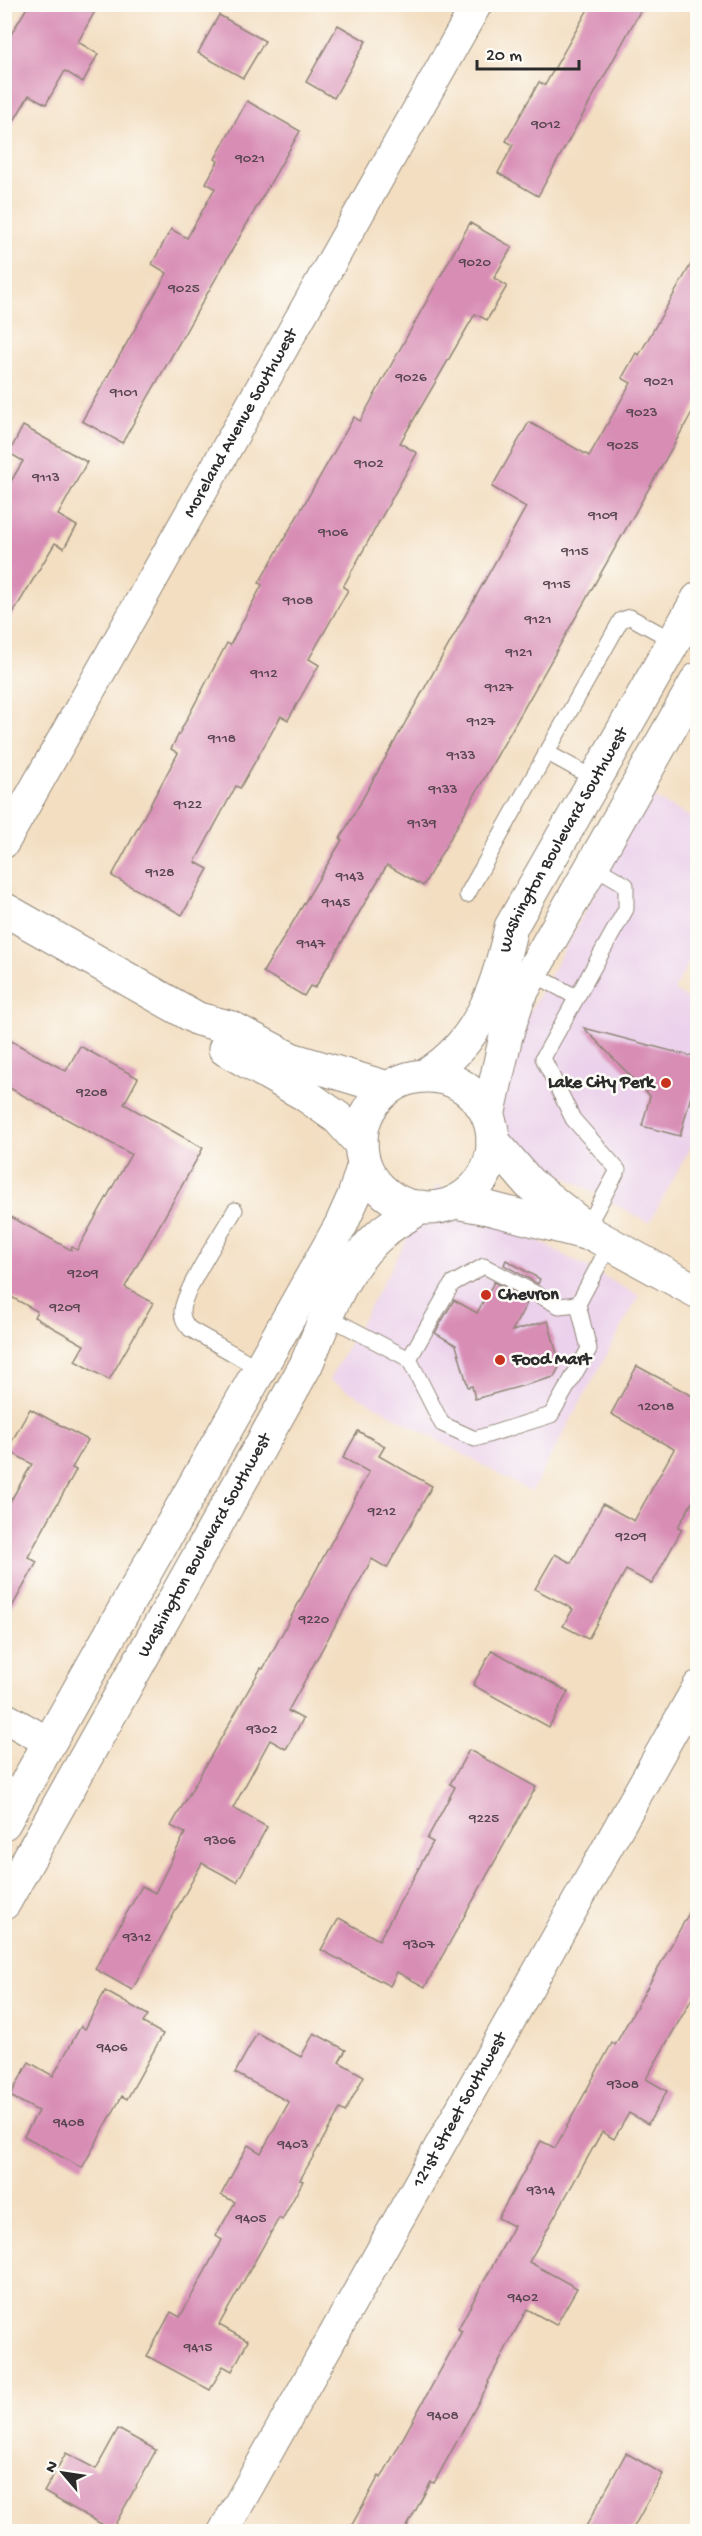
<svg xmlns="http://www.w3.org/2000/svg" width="702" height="2536" viewBox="0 0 702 2536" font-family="'Gochi Hand',sans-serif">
	<rect width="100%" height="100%" fill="#fdfcf7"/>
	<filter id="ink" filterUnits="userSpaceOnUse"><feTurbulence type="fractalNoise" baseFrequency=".0167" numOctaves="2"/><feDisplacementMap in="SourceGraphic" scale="12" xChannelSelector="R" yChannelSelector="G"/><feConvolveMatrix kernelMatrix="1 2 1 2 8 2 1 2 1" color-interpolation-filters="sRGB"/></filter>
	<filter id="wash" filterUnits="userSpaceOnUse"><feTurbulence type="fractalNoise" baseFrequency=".008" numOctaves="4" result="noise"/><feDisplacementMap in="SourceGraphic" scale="24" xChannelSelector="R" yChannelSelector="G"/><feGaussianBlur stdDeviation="1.35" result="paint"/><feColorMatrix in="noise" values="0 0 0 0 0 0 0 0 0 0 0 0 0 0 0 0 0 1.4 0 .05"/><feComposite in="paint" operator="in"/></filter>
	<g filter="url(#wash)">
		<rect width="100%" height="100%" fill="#f3dec1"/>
		<g fill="#ebd1eb">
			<polygon points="649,795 697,821 697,948 674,990 697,1005 697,1136 649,1223 494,1137 489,1086"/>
			<polygon points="437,1185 639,1296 531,1492 329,1380"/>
		</g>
		<g id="blocks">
			<g fill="#d88db5">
				<polygon points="29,4 99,4 78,42 98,54 83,82 65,71 46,104 29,95 4,138 4,46"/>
				<polygon points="591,4 644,4 538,196 498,173 513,145 506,141 539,82 545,85"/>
				<polygon points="219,15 265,41 243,78 198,53"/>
				<polygon points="338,25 366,41 334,98 306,82"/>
				<polygon points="247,101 300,131 122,443 82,421 167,273 152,264 171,229 187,238 215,188 206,183 218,161 215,159"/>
				<polygon points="470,223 512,247 494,278 507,286 487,320 475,314 400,443 417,453 343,587 348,590 309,659 319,665 315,672 288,720 281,716 240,788 236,786 195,862 208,869 182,915 112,876 178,753 171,749 227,643 230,645 262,585 259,583 354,417 360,421"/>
				<polygon points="698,252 698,402 423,886 387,865 315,988 310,986 304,996 263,972 342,840 340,839 526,507 492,487 529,422 589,456 631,383 622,378 636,353 639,355"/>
				<polygon points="23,426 87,462 58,515 77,526 64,548 55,543 4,628 4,493 23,461 9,453"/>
				<polygon points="584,1028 698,1058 698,1070 680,1136 642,1126 650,1096"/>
				<polygon points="4,1037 66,1071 80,1046 138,1078 124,1104 203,1148 125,1287 153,1303 109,1380 75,1361 84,1345 34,1317 37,1311 4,1293 4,1213 71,1250 72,1247 77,1250 131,1154 4,1085"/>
				<polygon points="506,1260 540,1279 538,1284 504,1265"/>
				<polygon points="494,1282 528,1301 512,1331 548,1321 560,1365 554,1377 475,1399 472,1386 468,1387 456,1345 435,1333 454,1300 477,1313"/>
				<polygon points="637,1366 698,1399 698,1492 678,1527 682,1529 652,1584 626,1570 588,1639 563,1626 573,1609 535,1589 555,1554 571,1563 603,1504 634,1521 674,1449 611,1414"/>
				<polygon points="30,1409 88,1440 72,1468 76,1470 28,1557 37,1562 4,1621 4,1512 32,1464 7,1450"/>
				<polygon points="358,1431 385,1446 379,1456 432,1486 387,1568 372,1559 288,1711 303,1719 286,1749 270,1740 233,1808 267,1827 237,1882 202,1863 132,1990 95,1969 142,1886 155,1893 185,1833 171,1826 261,1668 263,1669 369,1472 343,1458"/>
				<polygon points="492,1650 568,1692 549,1727 473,1685"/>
				<polygon points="469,1750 536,1787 425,1987 397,1972 390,1986 321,1950 339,1918 379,1940 433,1842 427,1839 455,1787 450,1784"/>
				<polygon points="698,1897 698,1988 646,2079 667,2091 648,2124 629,2113 614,2139 602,2132 529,2262 577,2288 556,2325 527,2309 488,2382 489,2383 434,2483 431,2482 404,2532 348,2532 379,2476 381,2478 462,2331 458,2329 514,2226 498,2218 541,2141 555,2148 612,2043 615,2045"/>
				<polygon points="105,1991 148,2015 143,2023 163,2034 127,2099 122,2096 82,2168 24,2136 38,2111 10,2096 29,2062 53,2076 81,2026 85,2029"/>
				<polygon points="257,2033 301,2057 314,2033 346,2050 339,2062 364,2076 345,2112 340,2109 300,2180 303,2181 282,2220 279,2218 219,2325 248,2341 232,2371 223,2366 210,2390 147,2356 171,2312 180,2317 222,2240 216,2236 235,2202 221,2195 248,2145 261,2153 289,2102 235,2073"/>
				<polygon points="118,2429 156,2450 112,2530 44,2492 66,2453 96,2469"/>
				<polygon points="626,2453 663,2474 631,2532 583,2532"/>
			</g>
		</g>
	</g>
	<g filter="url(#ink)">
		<use href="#blocks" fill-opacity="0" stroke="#8f8476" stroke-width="1.5"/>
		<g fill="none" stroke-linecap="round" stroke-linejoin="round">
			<g stroke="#8f8476" stroke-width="17">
				<g id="service">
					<polyline points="546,752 595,779"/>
					<polyline points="467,895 621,620 630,617 674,641"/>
					<polyline points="532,973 576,997"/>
					<path d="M235,1210C224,1229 181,1294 182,1312C182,1319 185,1324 190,1329L260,1369"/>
					<polyline points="586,1229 618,1170 573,1119 543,1058 626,909 626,885 592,865"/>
					<polyline points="327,1316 409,1359 442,1424 475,1439 551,1415 589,1349 578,1304 610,1244"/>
					<polyline points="409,1359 452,1284 484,1266 559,1306 578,1304"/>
				</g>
			</g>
			<g stroke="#8f8476" stroke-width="32">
				<g id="minor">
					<path id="s1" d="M4,843L477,4"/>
					<polyline points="4,1717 50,1743"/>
					<path id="s2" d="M223,2532L698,1686"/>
				</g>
			</g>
			<g stroke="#8f8476" stroke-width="35">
				<g id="tertiary">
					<polyline points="4,909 198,1019 232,1028 291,1059 388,1088"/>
					<polyline points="225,1049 304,1094 338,1118 361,1144"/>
					<polyline points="493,1141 529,1183 594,1235 698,1292"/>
					<polyline points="455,1202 488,1208 585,1233"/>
				</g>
			</g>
			<g stroke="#8f8476" stroke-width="35">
				<g id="secondary">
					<path id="s3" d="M427,1075C437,1068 448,1060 456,1051C488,1018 501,972 511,927L698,599"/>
					<circle cx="427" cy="1142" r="66"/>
					<polyline points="488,1116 506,1036 518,999 536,965 698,679"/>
					<polyline points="4,1823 341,1225 354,1196 364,1164"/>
					<path id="s4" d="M4,1903L306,1365C327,1316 341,1269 382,1233C393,1223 408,1216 421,1207"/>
				</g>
			</g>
			<use href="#service" stroke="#fff" stroke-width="15"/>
			<use href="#minor" stroke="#fff" stroke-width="30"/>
			<use href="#tertiary" stroke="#fff" stroke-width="33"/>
			<use href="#secondary" stroke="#fff" stroke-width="33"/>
		</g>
	</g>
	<g fill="#c8321e" stroke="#fdfcf7" stroke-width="2">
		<circle cx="666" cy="1083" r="6"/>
		<circle cx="486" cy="1295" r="6"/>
		<circle cx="500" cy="1360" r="6"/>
	</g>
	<g text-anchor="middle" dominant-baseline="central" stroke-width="5" stroke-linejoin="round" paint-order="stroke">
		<g font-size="15" fill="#56444e">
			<text x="546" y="125">9012</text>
			<text x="250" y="159">9021</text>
			<text x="475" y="263">9020</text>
			<text x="184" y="289">9025</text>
			<text x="411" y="378">9026</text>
			<text x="659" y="382">9021</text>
			<text x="124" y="393">9101</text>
			<text x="642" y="413">9023</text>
			<text x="623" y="446">9025</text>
			<text x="369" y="464">9102</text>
			<text x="46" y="478">9113</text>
			<text x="603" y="516">9109</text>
			<text x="333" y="533">9106</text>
			<text x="575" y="552">9115</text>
			<text x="557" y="585">9115</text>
			<text x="298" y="601">9108</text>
			<text x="538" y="620">9121</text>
			<text x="519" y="653">9121</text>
			<text x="264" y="674">9112</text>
			<text x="499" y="688">9127</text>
			<text x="481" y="722">9127</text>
			<text x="222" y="739">9118</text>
			<text x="461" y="756">9133</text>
			<text x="443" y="790">9133</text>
			<text x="188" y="805">9122</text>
			<text x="422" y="824">9139</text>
			<text x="160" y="873">9128</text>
			<text x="350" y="877">9143</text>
			<text x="336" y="903">9145</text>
			<text x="311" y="944">9147</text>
			<text x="92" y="1093">9208</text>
			<text x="83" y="1274">9209</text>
			<text x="65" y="1308">9209</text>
			<text x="656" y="1407">12018</text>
			<text x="382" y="1512">9212</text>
			<text x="631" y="1537">9209</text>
			<text x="314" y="1620">9220</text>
			<text x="262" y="1730">9302</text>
			<text x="484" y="1819">9225</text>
			<text x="220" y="1841">9306</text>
			<text x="137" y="1938">9312</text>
			<text x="419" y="1945">9307</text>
			<text x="112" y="2048">9406</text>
			<text x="623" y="2085">9308</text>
			<text x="69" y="2123">9408</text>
			<text x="293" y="2145">9403</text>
			<text x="541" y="2191">9314</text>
			<text x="251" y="2219">9405</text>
			<text x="523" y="2298">9402</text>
			<text x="198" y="2348">9415</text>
			<text x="443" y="2416">9408</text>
		</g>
		<g font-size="18" fill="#2b2b2b" stroke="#fdfcf7">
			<text stroke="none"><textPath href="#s1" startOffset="482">Moreland Avenue Southwest</textPath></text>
			<text stroke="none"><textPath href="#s3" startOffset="276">Washington Boulevard Southwest</textPath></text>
			<text stroke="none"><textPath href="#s4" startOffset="410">Washington Boulevard Southwest</textPath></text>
			<text stroke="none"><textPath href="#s2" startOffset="484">121st Street Southwest</textPath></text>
		</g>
		<g font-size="18" font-weight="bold" fill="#2b2b2b" stroke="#fdfcf7" text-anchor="start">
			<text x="654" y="1083" text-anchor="end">Lake City Perk</text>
			<text x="498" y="1295">Chevron</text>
			<text x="512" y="1360">Food Mart</text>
		</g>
	</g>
	<rect width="702" height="2536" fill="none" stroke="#fdfcf7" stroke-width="24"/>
	<g transform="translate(63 2473) rotate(299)" stroke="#fdfcf7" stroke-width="4.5" paint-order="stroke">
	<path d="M0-4.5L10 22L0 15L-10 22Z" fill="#2b2b2b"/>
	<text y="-9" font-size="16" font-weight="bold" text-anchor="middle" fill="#2b2b2b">N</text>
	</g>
	<path d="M477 60v9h102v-9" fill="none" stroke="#2b2b2b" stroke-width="3"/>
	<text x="486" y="60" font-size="18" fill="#2b2b2b" stroke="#fdfcf7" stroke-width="4.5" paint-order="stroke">20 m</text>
</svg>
